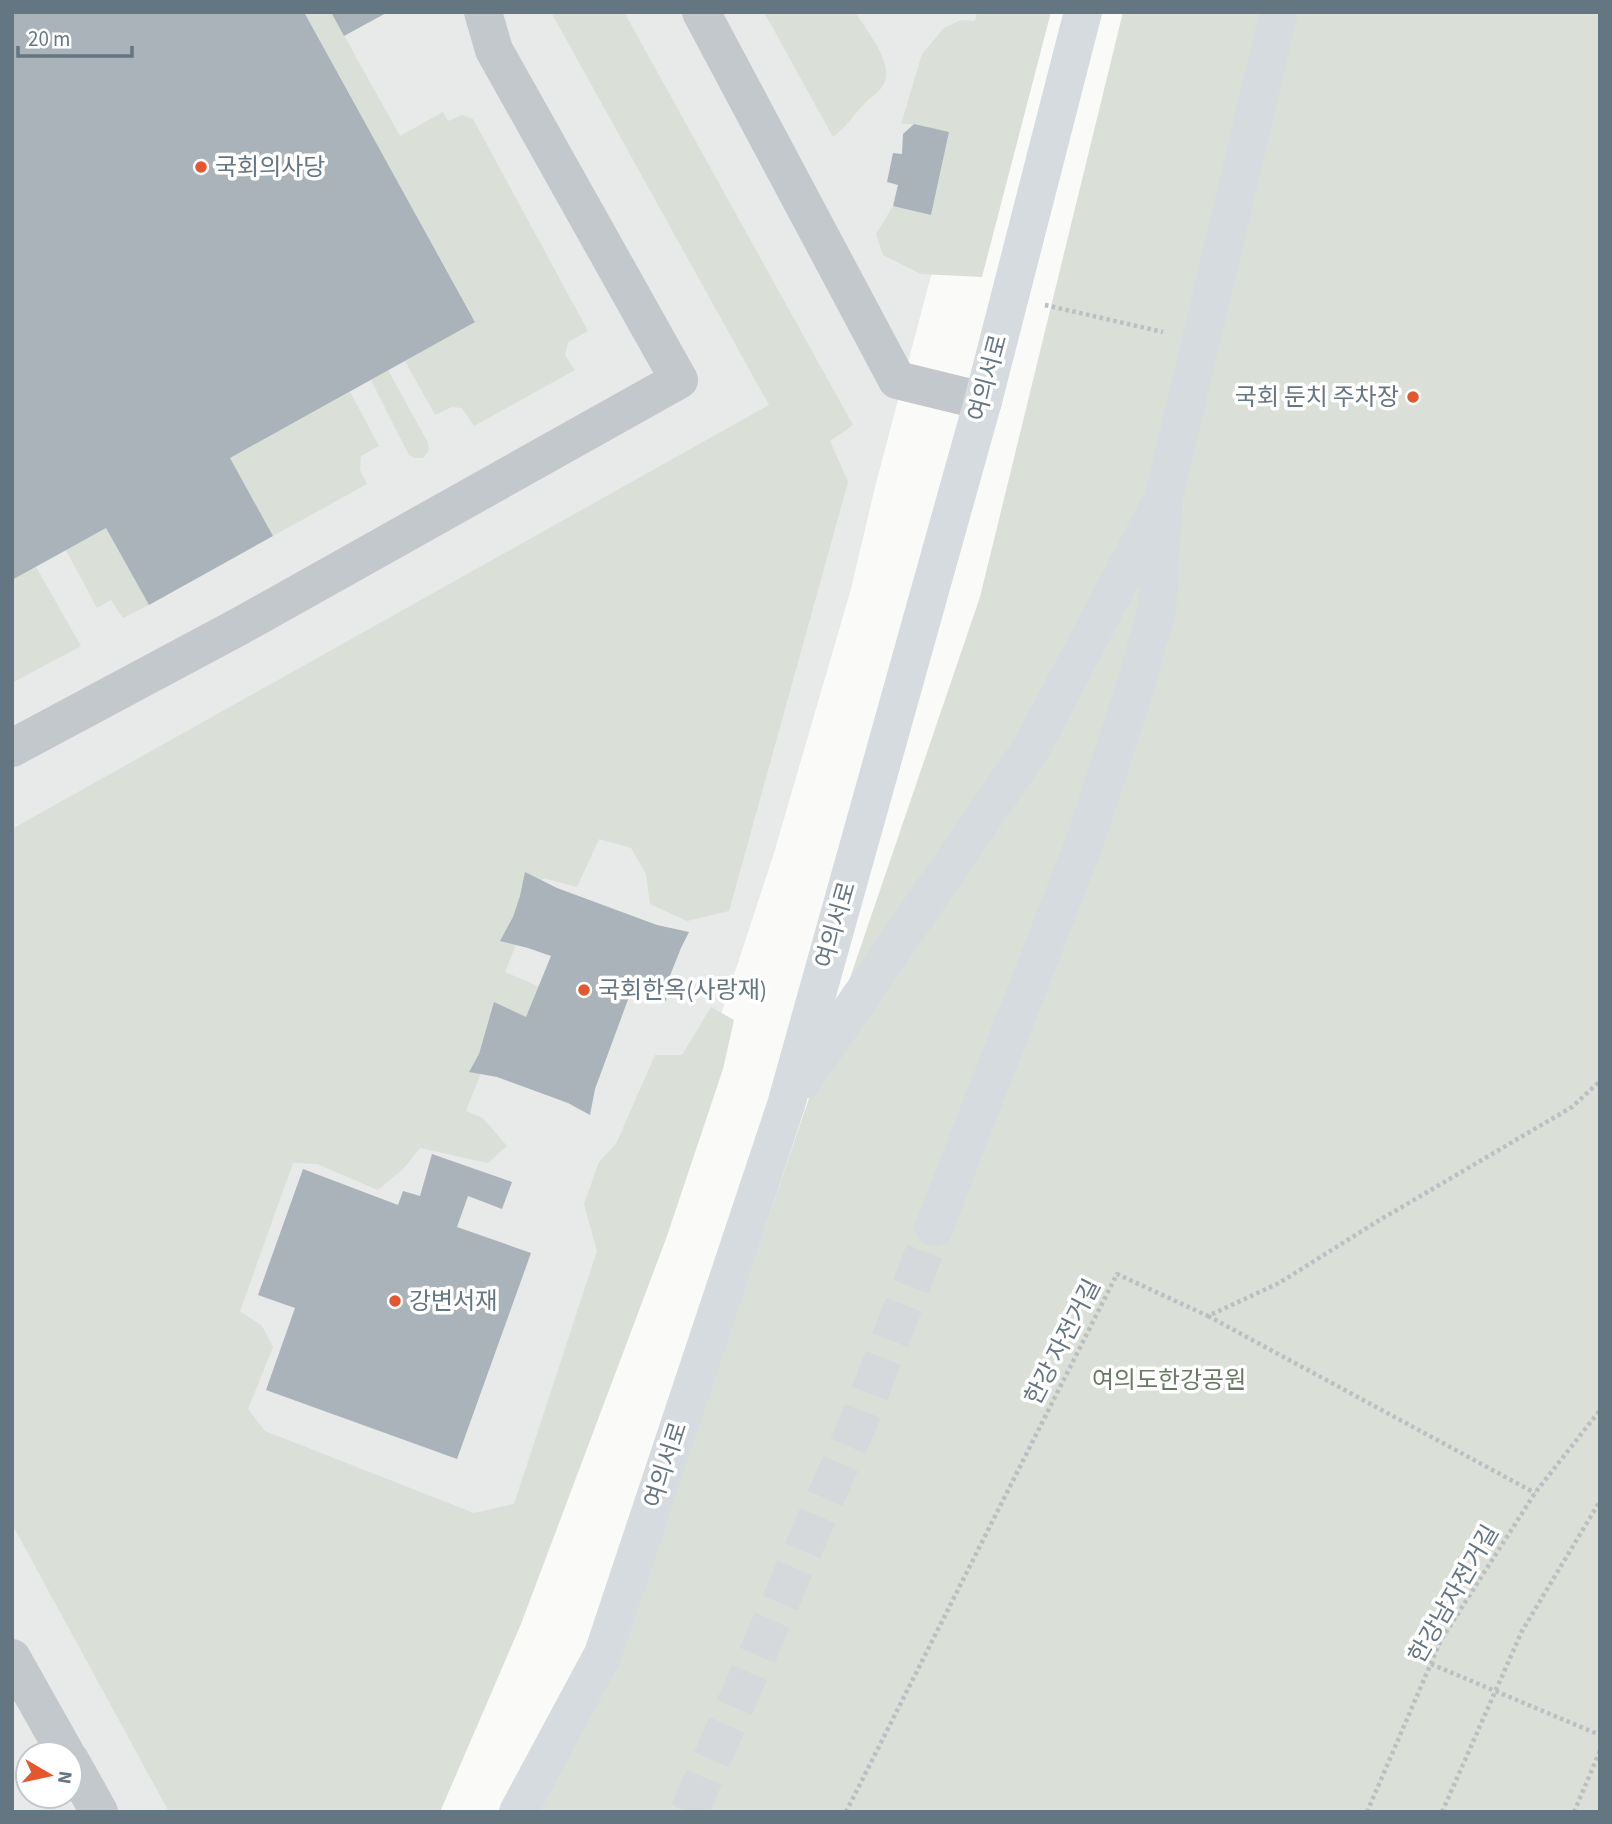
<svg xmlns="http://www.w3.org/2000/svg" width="1612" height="1824" viewBox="0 0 1612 1824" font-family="'Source Sans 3','Noto Sans KR',sans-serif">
	<rect width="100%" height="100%" fill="#fafaf8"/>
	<path fill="#e8e9e9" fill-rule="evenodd" d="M12,12H1001L875,487L851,589L774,853L699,1082L425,1812H12ZM28,1754H70V1796H28Z"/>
	<g fill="#dadfd7">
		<polygon points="304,12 331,12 400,136 443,112 448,121 462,115 473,119 588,331 568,342 565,355 575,370 474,426 462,408 452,407 435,415 405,361 475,321"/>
		<polygon points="551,12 624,12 853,425 830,441 848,482 729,911 687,921 650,904 646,874 631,848 599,839 577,887 543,878 505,972 542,988 528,1023 503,1016 466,1111 483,1118 507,1146 488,1163 420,1148 404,1168 378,1190 317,1164 293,1163 240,1311 262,1326 273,1347 248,1409 265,1431 474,1513 514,1504 597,1251 584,1204 599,1162 616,1144 655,1055 682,1055 711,1007 734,1020 723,1069 667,1236 521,1624 440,1812 169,1812 12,1524 12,829 769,405"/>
		<path d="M764,12H855C866,30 892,60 885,81C883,90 869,98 863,105C851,118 847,126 833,137Z"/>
		<polygon points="977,12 1051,12 982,277 921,274 883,255 876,234 893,206 931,214 949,133 914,124 901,124 922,54 944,28 961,20 975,21"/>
		<polygon points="1123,12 1600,12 1600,1812 539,1812 616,1664 980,597"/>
		<polygon points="388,370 428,443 429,450 423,458 415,458 409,455 371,380"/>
		<polygon points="350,392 379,446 361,456 360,470 367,484 273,536 230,458"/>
		<polygon points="106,528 149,605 123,618 111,600 97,608 66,550"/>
		<polygon points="36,567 81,646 12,683 12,580"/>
	</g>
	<g fill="#aab3b9">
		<polygon points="12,12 304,12 475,322 230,458 273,536 149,605 106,528 12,580"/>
		<polygon points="331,12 388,12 344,36"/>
		<polygon points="914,124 949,132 931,215 893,206 898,185 887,182 893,153 902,154 903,134"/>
		<polygon points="525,872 557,888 657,925 689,932 681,948 669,978 666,1001 655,994 633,986 595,1089 590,1115 568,1103 497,1077 469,1072 479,1054 494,1002 526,1017 551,956 528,948 500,941 513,917 520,896"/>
		<polygon points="432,1154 512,1182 502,1209 468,1196 457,1227 531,1253 457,1459 266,1390 295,1308 258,1295 303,1169 398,1205 403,1191 420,1196"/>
	</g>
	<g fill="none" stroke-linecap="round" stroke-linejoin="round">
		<polyline stroke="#d5d9db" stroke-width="38" stroke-dasharray="38 19" stroke-linecap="butt" points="689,1812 858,1423 934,1227"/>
		<g stroke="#bbbfc2" stroke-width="4.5" stroke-dasharray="3.5 3.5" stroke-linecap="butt">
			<polyline points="1045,305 1163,332"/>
			<polyline points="1208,1316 1535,1493"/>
			<polyline points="1431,1664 1600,1735"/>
			<polyline points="846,1812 1117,1274 1208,1316 1279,1283 1378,1221 1572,1107 1600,1081"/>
			<polyline points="1367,1812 1441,1640 1535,1493 1600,1410"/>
			<polyline points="1442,1812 1522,1631 1600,1501"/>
			<polyline points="1574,1812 1600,1751"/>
		</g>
		<g stroke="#c3c8cc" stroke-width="38">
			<polyline points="701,12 897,380 983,401"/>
			<polyline points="12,748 240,626 679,380 494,50 483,12"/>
			<polyline points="12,1658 66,1754"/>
			<polyline points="70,1760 99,1812"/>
		</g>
		<g stroke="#d6dbdf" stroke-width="38">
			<polyline points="803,1080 1032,747 1158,508"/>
			<polyline points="934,1227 1084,844 1132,698 1157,609 1164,496 1279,12"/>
			<polyline points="518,1812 603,1654 786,1105 983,401 1083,12"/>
		</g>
	</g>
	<g fill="#e4572e" stroke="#fff" stroke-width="2.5">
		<circle cx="201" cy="167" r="7"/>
		<circle cx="1413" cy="397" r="7"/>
		<circle cx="584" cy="990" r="7"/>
		<circle cx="395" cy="1301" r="7"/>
	</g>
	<g text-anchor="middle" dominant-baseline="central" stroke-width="7" stroke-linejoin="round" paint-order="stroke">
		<g font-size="24" fill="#657683" stroke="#fff" text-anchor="start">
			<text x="215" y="167">국회의사당</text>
			<text x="1399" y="397" text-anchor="end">국회 둔치 주차장</text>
			<text x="598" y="990">국회한옥(사랑재)</text>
			<text x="409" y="1301">강변서재</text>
		</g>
		<g font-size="24" fill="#657683" stroke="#fff">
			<text transform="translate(988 378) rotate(-75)">여의서로</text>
			<text transform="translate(836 925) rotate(-74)">여의서로</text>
			<text transform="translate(1063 1342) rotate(-63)">한강 자전거길</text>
			<text transform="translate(666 1465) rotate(-72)">여의서로</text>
			<text transform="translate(1454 1594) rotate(-60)">한강남자전거길</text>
		</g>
		<g font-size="24" fill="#687a64" stroke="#fff">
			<text x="1169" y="1380">여의도한강공원</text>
		</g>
	</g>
	<rect width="1612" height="1824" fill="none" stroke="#657683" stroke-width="28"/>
	<g transform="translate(49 1775) rotate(99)"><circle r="33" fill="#ffffff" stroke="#c1c8cd" stroke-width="2"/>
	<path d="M0-5L12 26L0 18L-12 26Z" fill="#e4572e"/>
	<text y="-10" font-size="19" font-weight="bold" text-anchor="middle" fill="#657683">N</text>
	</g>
	<path d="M18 46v10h114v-10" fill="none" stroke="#657683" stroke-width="3.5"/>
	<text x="28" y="46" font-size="21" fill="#657683" stroke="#ffffff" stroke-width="5" paint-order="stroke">20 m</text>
</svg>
